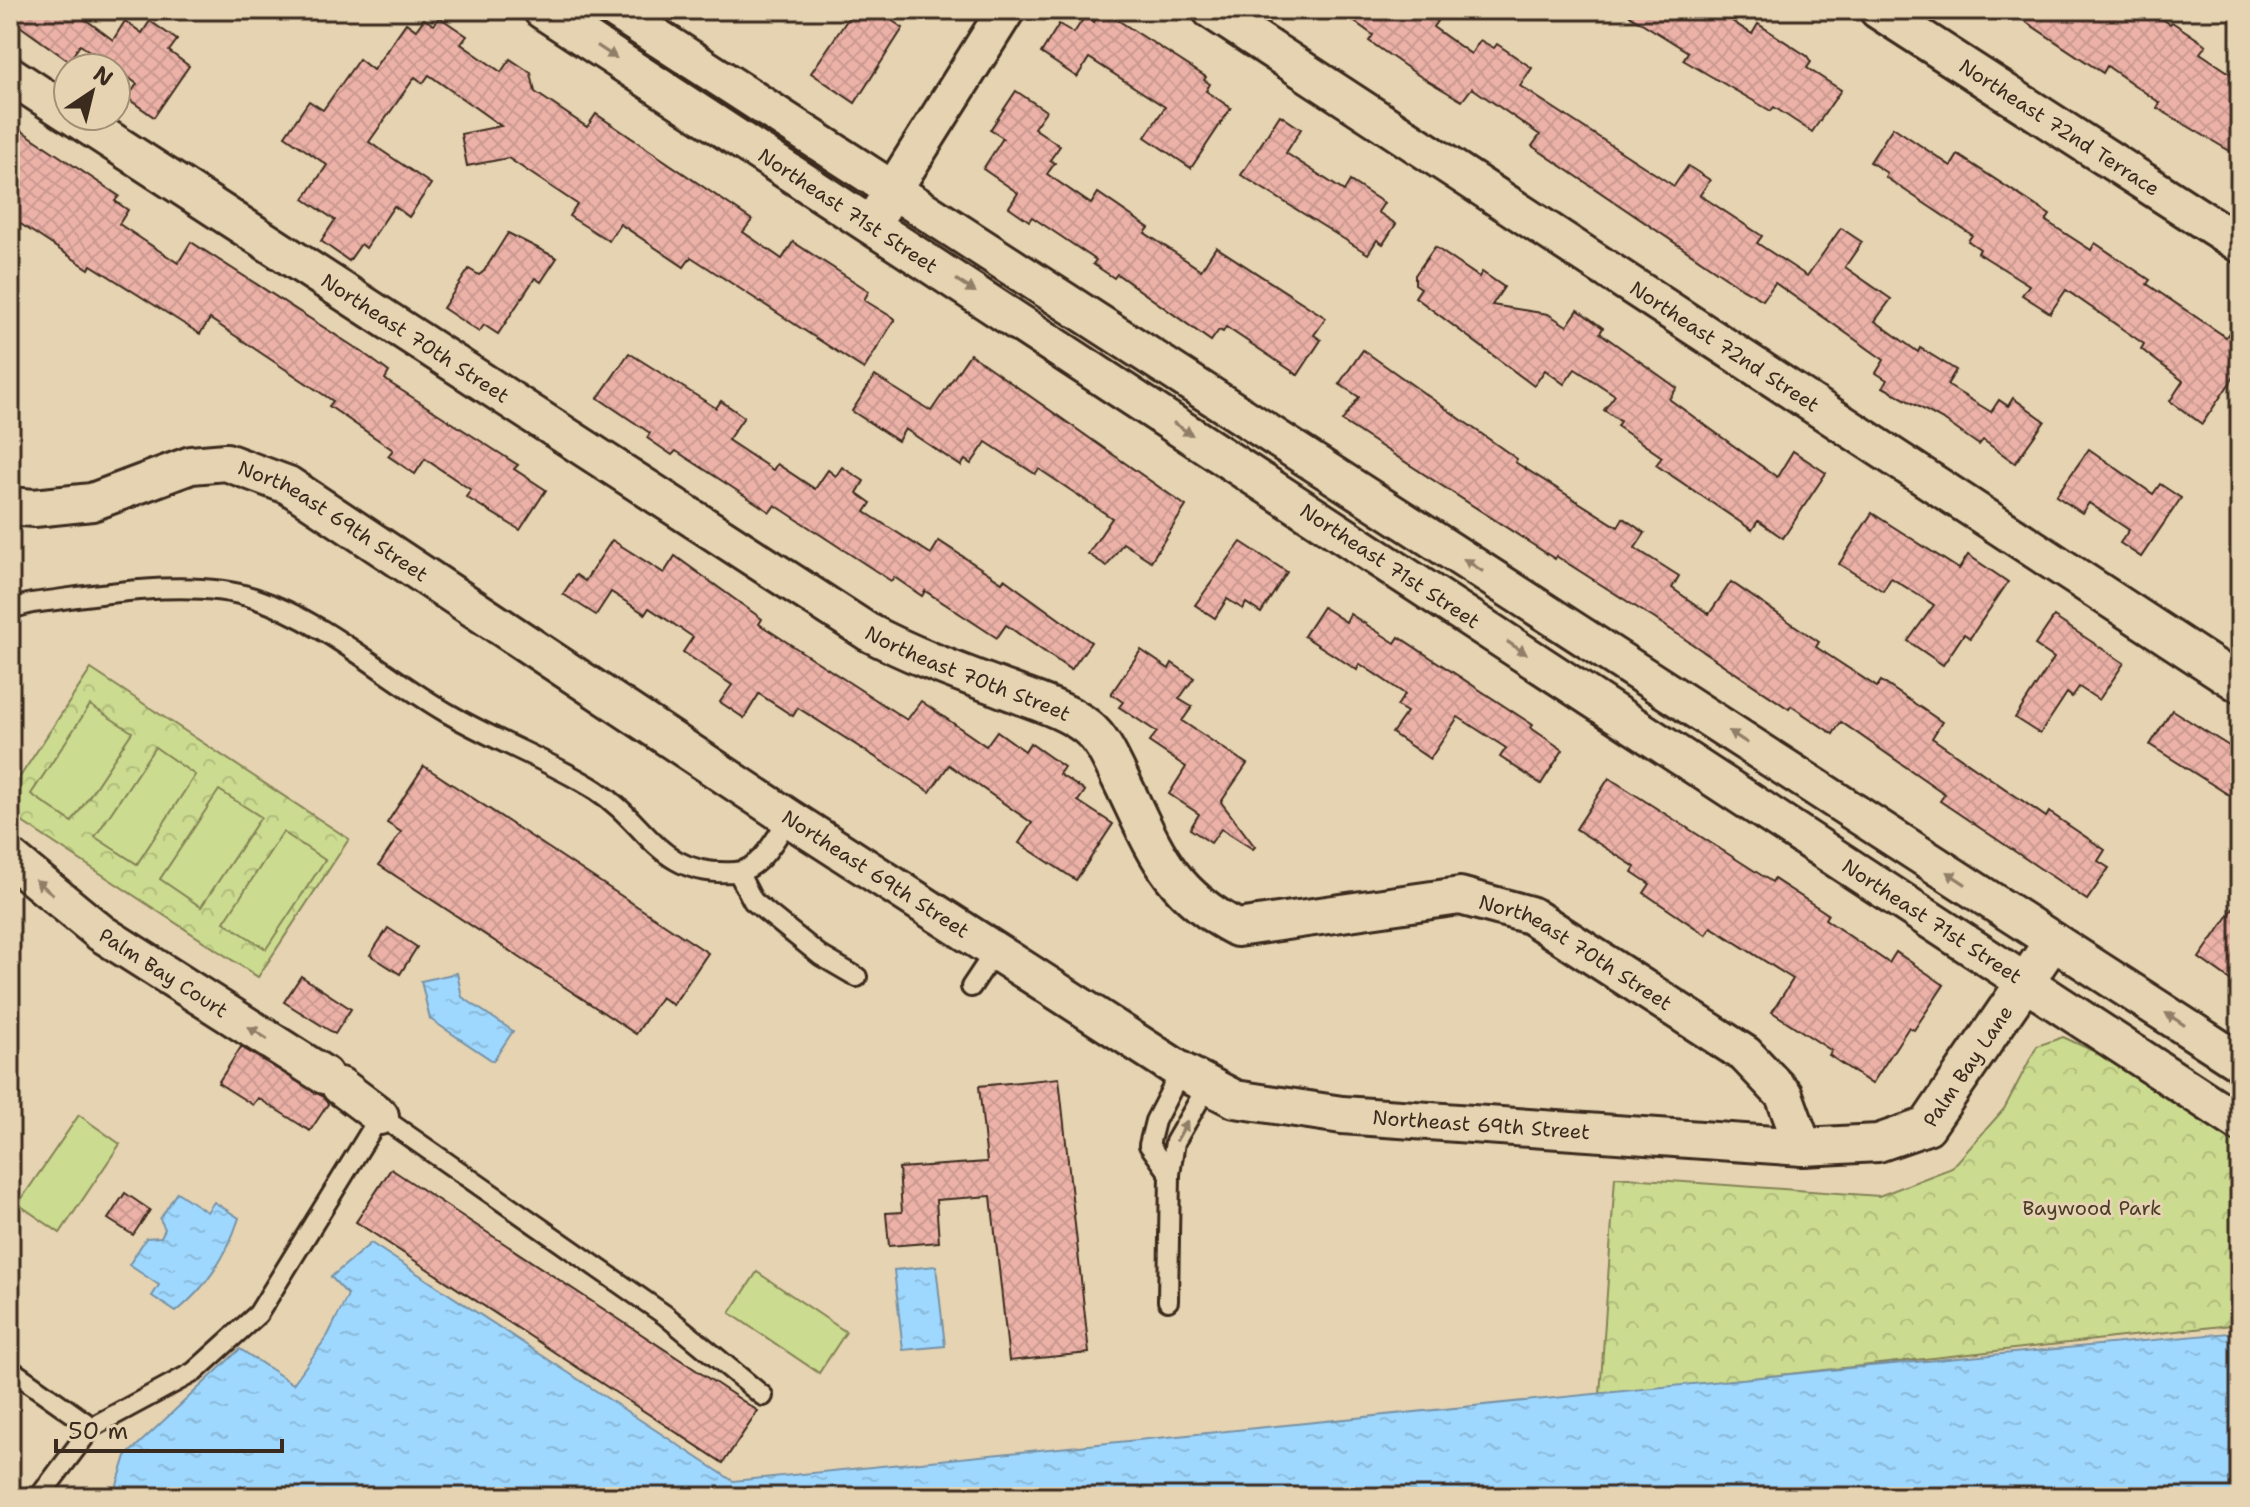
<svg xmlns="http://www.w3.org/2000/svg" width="2250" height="1507" viewBox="0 0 2250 1507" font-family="'Shantell Sans',sans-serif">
	<defs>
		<pattern id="park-crowns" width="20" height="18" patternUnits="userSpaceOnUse" patternTransform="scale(2)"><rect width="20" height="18" fill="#cbdb8f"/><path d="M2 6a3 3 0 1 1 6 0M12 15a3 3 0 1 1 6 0" fill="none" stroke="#afbc7b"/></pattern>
		<pattern id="water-ripples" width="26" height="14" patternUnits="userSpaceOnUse" patternTransform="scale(2)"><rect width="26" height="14" fill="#9fd8ff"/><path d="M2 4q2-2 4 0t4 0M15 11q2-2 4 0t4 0" fill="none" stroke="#8abada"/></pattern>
		<pattern id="building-cross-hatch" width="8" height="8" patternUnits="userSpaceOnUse" patternTransform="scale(2)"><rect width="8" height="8" fill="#ecb2a8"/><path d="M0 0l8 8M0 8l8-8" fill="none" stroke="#cb9990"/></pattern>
	</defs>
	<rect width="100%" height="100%" fill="#e6d3b1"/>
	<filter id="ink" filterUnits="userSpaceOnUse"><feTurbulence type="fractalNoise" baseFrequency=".0125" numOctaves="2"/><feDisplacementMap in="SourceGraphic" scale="16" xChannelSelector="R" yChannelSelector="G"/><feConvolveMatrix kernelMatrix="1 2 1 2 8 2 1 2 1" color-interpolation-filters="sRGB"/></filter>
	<g filter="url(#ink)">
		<g fill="url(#park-crowns)" stroke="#838256" stroke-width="2">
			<polygon points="91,669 349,839 258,977 10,814 10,792"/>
			<polygon points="2063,1037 2102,1055 2240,1146 2240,1324 1600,1395 1615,1177 1879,1196 1952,1168 2004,1109 2037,1046"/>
		</g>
		<g fill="#cbdb8f" stroke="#838256" stroke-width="2">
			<polygon points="90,705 132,732 72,822 31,794"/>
			<polygon points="155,747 195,775 137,864 95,837"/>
			<polygon points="219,790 261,817 201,907 160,879"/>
			<polygon points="283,832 325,860 266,949 224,922"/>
			<polygon points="79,1115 120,1144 60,1233 18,1204"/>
			<polygon points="757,1272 846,1332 819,1373 730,1313"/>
		</g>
		<g fill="url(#water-ripples)" stroke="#7792a5" stroke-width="2">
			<polygon points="457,973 462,997 513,1031 493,1061 430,1019 421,981"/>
			<path d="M177,1192L207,1212L214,1202L239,1218C226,1257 208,1286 176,1312L152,1296L159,1285L129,1265L146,1238L161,1237L165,1229L160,1219Z"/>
			<polygon points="371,1243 733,1481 1860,1367 2240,1332 2240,1497 108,1497 116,1488 126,1456 240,1349 293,1384 328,1335 348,1295 331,1277"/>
			<polygon points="936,1266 945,1346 903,1350 894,1270"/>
		</g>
		<g fill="url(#building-cross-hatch)" stroke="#3b2a1e" stroke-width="2">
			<polygon points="10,10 73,10 113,40 125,21 142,33 150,21 177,40 169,51 189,66 154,117 127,98 137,84 116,68 80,45 69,61 10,19"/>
			<polygon points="854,10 876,10 903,28 855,103 811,73"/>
			<polygon points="1102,10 1206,77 1204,80 1210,84 1206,91 1231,108 1191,168 1145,137 1165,107 1089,58 1077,77 1041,53 1059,24 1074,33 1085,16 1094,22"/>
			<polygon points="1338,10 1445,10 1433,27 1471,54 1480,40 1494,48 1497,44 1532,68 1520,86 1674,186 1688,166 1710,180 1700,195 1762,236 1757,243 1807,276 1841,228 1862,242 1845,267 1891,299 1875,321 1918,352 1920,348 1956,370 1947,385 1991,412 1999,400 2008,406 2013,398 2045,421 2015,463 1983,440 1979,445 1945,421 1883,387 1887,380 1876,373 1884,360 1775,283 1763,300 1743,289 1532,146 1540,135 1472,88 1462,101 1418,75 1369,41 1373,35"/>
			<polygon points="1621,10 1715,10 1752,34 1758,24 1807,56 1811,62 1807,68 1841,90 1812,132 1774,107 1771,111 1683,60 1688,52"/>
			<polygon points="2008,10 2149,10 2170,24 2172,22 2206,45 2200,53 2240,80 2240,157 2157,108 2160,103 2107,66 2103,73"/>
			<polygon points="439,17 467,36 461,44 501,72 510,59 531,73 535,92 587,127 596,114 752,220 743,232 782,259 793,242 869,291 864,300 895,319 864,369 691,257 684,267 620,224 609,241 569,216 577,204 508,158 467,166 461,134 501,126 429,75 423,83 415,77 369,142 431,184 409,217 394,206 366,248 361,244 349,261 321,241 335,220 304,199 327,165 285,136 309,101 323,110 359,59 373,70 406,23 416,30 424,19 434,25"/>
			<polygon points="1016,91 1046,111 1034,128 1060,146 1050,160 1055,163 1047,174 1091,204 1098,193 1149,228 1145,233 1201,270 1216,247 1326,318 1314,335 1321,340 1298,375 1226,327 1223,332 1219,330 1211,341 1117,274 1114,278 1093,264 1096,260 1032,217 1029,221 1009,207 1018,193 983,169 1003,138 990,130"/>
			<polygon points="1280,115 1301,129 1286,153 1344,191 1350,181 1384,203 1378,212 1396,224 1383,244 1377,240 1368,254 1241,175"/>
			<polygon points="10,123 119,196 115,201 128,210 119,224 178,263 191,242 362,352 389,372 385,379 390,383 518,465 514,469 546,490 520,530 466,497 471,490 425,459 415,474 388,456 393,450 329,406 333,401 210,319 200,334 91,265 89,269 10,217"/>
			<polygon points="1893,127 1951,166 1958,155 2050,215 2046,221 2091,250 2095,243 2150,280 2147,284 2226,337 2240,316 2240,368 2202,424 2170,401 2183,381 2141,349 2144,344 2066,290 2050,313 2022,295 2029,285 1978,253 1980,249 1968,241 1972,235 1885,177 1887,173 1870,162"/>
			<polygon points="508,233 557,258 541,282 535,278 498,334 484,325 479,332 443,308 469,269 479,275 484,271"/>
			<polygon points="1435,247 1479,277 1482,272 1504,287 1492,305 1548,314 1567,326 1578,310 1603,328 1600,333 1677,388 1669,399 1777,477 1793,451 1826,473 1783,538 1758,521 1752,530 1656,465 1662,457 1617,426 1620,421 1604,410 1615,395 1575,369 1564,384 1545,370 1534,386 1415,297 1421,288 1415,284 1415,275"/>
			<polygon points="1363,350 1517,459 1515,462 1618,527 1623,518 1645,533 1635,548 1679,576 1672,588 1709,614 1731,582 1819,642 1816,647 1877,687 1881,681 1942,722 1932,738 2046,817 2049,812 2105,850 2098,861 2109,868 2087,900 1940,801 1945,794 1841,722 1833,734 1791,706 1789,709 1655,619 1556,556 1555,559 1342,421 1359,397 1339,384"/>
			<polygon points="629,353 716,408 721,401 744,417 728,440 773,470 777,464 815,489 828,470 836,476 842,467 864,481 857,493 871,503 865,512 931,554 939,541 1002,582 1004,579 1091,642 1071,670 1006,625 997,638 925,591 922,596 894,577 891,581 775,505 770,512 676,451 672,455 647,438 650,433 598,398"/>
			<polygon points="970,354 1186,506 1151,561 1123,543 1107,566 1088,554 1112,518 1039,469 1035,474 986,442 971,464 965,460 961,466 905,429 898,441 852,411 875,376 931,411"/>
			<polygon points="2089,449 2153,494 2160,484 2181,498 2141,557 2120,543 2129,530 2089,503 2082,513 2056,496"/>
			<polygon points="1872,513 1959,569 1968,555 2008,582 1970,638 1964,634 1943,665 1908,641 1934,605 1891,578 1883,591 1839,564"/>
			<polygon points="612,540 664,573 675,556 762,619 759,624 907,720 921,701 986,746 997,731 1025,751 1030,743 1064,767 1059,774 1085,791 1078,801 1113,824 1076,880 1019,843 1032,823 949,765 930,792 798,708 793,716 759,694 744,718 720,702 732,685 683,652 693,637 649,608 645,614 611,592 596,615 563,594 576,575 585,581"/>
			<polygon points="1241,542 1287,572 1261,613 1246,603 1243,609 1227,599 1215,618 1195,605"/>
			<polygon points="1323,607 1346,622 1350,614 1395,643 1399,637 1533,725 1531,728 1563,750 1541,784 1500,757 1506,748 1458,717 1430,759 1392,733 1407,712 1397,706 1405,694 1360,664 1357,670 1304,636"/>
			<polygon points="2054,617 2124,663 2099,700 2079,687 2072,697 2067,693 2040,734 2015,718 2054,658 2035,645"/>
			<polygon points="1141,650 1169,669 1172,663 1194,678 1179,699 1192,707 1182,721 1247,764 1221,802 1255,847 1253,849 1221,829 1211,843 1190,829 1199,814 1169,794 1186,767 1149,742 1157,732 1119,707 1123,702 1111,694"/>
			<polygon points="2172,710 2240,753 2240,802 2150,745"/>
			<polygon points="424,766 708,953 673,1005 661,997 636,1034 379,865 401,832 387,823"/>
			<polygon points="1609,778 1772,882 1774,879 1828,914 1825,919 1889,963 1896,952 1944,985 1914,1030 1909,1027 1872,1084 1829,1055 1832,1051 1772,1012 1793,979 1711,927 1706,935 1644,893 1650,884 1632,872 1635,867 1576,829"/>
			<polygon points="2240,899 2240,987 2199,958"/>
			<polygon points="388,928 417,947 400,974 370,955"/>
			<polygon points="301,976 351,1009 335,1034 284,1002"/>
			<polygon points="241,1047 322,1096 328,1104 310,1131 258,1098 253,1105 218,1083"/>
			<polygon points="1059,1078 1089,1353 1009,1361 991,1196 936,1200 939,1242 889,1246 886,1213 902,1212 899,1168 987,1162 979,1086"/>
			<polygon points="391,1169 758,1411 723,1463 356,1222"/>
			<polygon points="125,1193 150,1210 133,1235 108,1219"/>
		</g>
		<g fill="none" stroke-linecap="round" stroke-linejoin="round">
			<g stroke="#3b2a1e" stroke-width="24">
				<g id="service">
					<path d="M10,609L32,603C98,595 191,577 254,598C329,623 384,677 451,715C498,742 550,761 596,790C649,824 658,877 735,872C760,871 777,836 789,818"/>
					<polyline points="738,872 753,901 821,956 857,977"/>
					<polyline points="971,987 995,951"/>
					<polyline points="1181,1071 1155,1121 1149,1145 1170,1174 1175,1142 1208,1085"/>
					<polyline points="1168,1301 1170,1174"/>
					<polyline points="10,1369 92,1427 194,1372 258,1314 380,1116 665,1315 763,1396"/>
					<polyline points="39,1497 92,1427"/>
				</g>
			</g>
			<g stroke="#3b2a1e" stroke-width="42">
				<g id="minor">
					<path id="s1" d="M542,10L2240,1123"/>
					<polyline points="615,10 2240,1062"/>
					<path id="s2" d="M1211,10L2240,684"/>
					<path id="s3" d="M1878,10L2240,244"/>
					<polyline points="10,75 68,113"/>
					<path id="s4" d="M73,116L868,632C913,656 961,673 1009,691C1034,701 1066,710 1087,727C1103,740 1111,760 1120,778C1153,845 1166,892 1237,928L1460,896L1530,915L1745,1054L1784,1095L1803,1147"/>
					<polyline points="881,209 1006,10"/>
					<path id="s5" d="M10,506L34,508L92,502L191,465L226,462L288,485L789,818L1181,1071L1235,1099L1342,1115L1803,1147L1878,1143L1927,1126L2053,941"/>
					<path id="s6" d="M10,858L101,933L324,1075"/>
					<polyline points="340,1086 380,1116"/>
				</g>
			</g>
			<use href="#service" stroke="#e6d3b1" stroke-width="18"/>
			<use href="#minor" stroke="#e6d3b1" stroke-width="36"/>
		</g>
		<defs><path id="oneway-solid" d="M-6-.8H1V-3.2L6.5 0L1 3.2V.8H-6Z" transform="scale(2)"/></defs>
		<g fill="#907e68">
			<use href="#oneway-solid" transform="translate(607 52) rotate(33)"/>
			<use href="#oneway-solid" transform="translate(966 286) rotate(33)"/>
			<use href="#oneway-solid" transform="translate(1183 429) rotate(33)"/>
			<use href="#oneway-solid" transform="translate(1473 565) rotate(-147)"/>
			<use href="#oneway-solid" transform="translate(1517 648) rotate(33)"/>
			<use href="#oneway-solid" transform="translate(1738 737) rotate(-147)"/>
			<use href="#oneway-solid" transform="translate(1956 878) rotate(-147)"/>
			<use href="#oneway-solid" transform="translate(44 887) rotate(-142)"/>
			<use href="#oneway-solid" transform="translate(2175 1019) rotate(-147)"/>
			<use href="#oneway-solid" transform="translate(258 1033) rotate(-147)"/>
			<use href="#oneway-solid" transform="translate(1182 1131) rotate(-61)"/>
		</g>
	</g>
	<g text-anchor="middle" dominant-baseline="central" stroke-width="6" stroke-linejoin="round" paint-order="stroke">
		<g font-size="20" fill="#3b2a1e" stroke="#e6d3b1">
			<text stroke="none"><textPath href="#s3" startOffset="216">Northeast 72nd Terrace</textPath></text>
			<text stroke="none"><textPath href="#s1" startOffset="366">Northeast 71st Street</textPath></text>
			<text stroke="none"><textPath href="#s4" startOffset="408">Northeast 70th Street</textPath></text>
			<text stroke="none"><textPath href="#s2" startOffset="614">Northeast 72nd Street</textPath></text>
			<text stroke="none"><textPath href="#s5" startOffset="346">Northeast 69th Street</textPath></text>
			<text stroke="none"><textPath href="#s1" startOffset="1014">Northeast 71st Street</textPath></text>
			<text stroke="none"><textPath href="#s4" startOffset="1056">Northeast 70th Street</textPath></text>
			<text stroke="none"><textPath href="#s5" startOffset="994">Northeast 69th Street</textPath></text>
			<text stroke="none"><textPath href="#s1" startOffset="1662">Northeast 71st Street</textPath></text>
			<text stroke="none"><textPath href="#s4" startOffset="1798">Northeast 70th Street</textPath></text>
			<text stroke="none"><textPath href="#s6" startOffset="192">Palm Bay Court</textPath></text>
			<text stroke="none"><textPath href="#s5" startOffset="2188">Palm Bay Lane</textPath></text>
			<text stroke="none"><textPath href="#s5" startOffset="1666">Northeast 69th Street</textPath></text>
		</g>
		<g font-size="20" fill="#493c29" stroke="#e6d3b1">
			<text x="2092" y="1208">Baywood Park</text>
		</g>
	</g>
	<rect width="2250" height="1507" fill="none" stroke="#e6d3b1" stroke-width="40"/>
	<rect x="20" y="20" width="2210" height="1467" fill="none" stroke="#3b2a1e" stroke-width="3" filter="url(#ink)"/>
	<g transform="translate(92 92) rotate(35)"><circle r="38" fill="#e6d3b1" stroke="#a28f76" stroke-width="2"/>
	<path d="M0-6L14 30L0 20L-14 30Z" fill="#3b2a1e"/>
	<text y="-12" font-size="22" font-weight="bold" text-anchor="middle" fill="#3b2a1e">N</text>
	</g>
	<path d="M56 1439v12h226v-12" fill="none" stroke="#3b2a1e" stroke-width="4"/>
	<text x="68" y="1439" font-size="24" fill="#3b2a1e" stroke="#e6d3b1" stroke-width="6" paint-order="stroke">50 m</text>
</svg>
